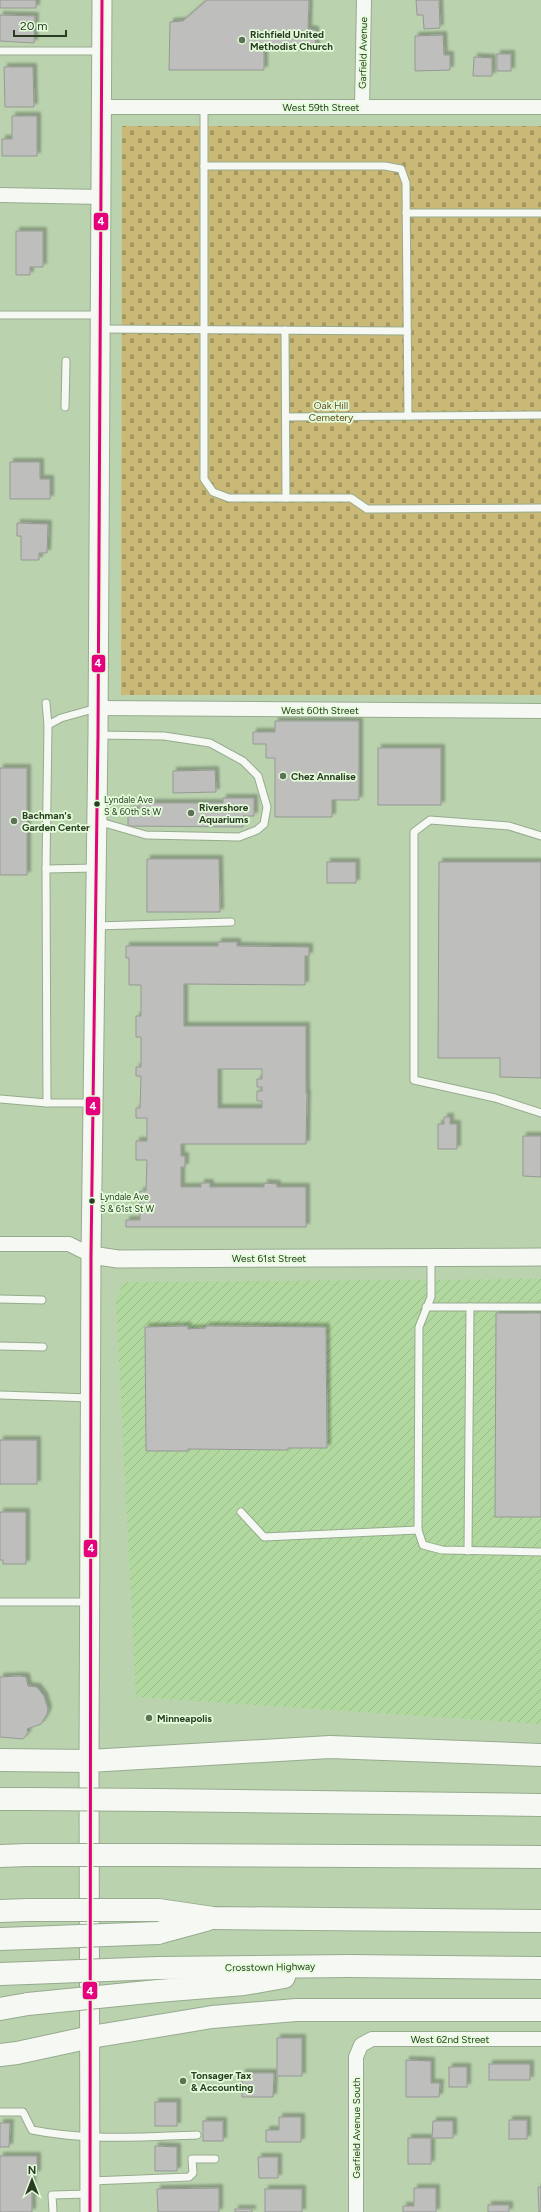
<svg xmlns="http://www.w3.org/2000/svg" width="541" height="2212" viewBox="0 0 541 2212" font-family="Figtree,sans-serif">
	<defs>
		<pattern id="industrial-furrows" width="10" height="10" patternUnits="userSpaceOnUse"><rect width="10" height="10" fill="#b1d89f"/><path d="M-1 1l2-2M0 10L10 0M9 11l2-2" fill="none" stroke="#98ba89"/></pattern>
		<pattern id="cemetery-stones" width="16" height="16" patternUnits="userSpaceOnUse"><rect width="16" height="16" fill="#cab876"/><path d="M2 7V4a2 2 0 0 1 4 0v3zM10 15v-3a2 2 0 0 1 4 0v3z" fill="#a49760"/></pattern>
		<filter id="shadow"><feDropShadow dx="3.5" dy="-3.5" stdDeviation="1" flood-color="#0004"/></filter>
	</defs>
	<rect width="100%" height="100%" fill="#bad3ae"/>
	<polygon fill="url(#industrial-furrows)" points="541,1279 541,1724 136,1697 116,1299 124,1282"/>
	<polygon fill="url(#cemetery-stones)" points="122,126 541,126 541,695 121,695"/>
	<g fill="#bebebd" stroke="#969994" fill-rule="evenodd" filter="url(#shadow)">
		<rect x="0" y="0" width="36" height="8"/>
		<polygon points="207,0 309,0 308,29 315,30 316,50 264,50 264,70 169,70 170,22 183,21"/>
		<polygon points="416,0 439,0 440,28 424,29 423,15 417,15"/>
		<polygon points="0,15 35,16 34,43 0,41"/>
		<polygon points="443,35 444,55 450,55 450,70 415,71 415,36"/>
		<rect x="497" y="54" width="14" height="17"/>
		<polygon points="474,57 492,58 492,76 473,76"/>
		<polygon points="4,67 33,67 34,107 5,107"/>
		<polygon points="12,116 37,116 37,156 2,156 2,139 12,139"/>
		<polygon points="16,231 43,231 43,267 30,267 30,275 16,275"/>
		<polygon points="10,462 40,462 40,479 50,479 50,499 10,499"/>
		<polygon points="17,523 48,524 47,553 39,553 39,560 21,560 21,536 17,536"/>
		<polygon points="275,721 359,721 359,800 332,800 332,817 275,817 275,758 266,758 266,744 253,744 253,732 275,732"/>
		<rect x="378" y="748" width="63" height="57"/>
		<rect x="0" y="768" width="27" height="107"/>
		<polygon points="215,770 216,792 173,793 173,771"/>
		<polygon points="223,798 254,798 254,816 243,816 243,827 128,826 128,810 139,810 139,803 223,803"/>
		<polygon points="147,859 219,859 220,912 147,912"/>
		<rect x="327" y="862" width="29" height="21"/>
		<polygon points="439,862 541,862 541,1078 500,1077 500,1058 438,1058"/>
		<path d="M218,942H237V946L309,947V956H305V985L184,984V1026H306V1093H307L306,1144H181V1156H185V1167H181V1187H201V1183H210V1187H264V1183L277,1184V1187H306V1227H126V1220H140V1191H146L147,1160H136V1141H147V1118H136V1108H140L141,1076H136V1067H141V1037H136V1016H141V985H129V958H126V946H218ZM218,1069H262V1079H257V1087H262V1091H257V1101H262V1108H218Z"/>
		<polygon points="444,1117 450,1117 450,1124 457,1124 457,1149 438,1149 438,1124 444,1124"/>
		<polygon points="523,1136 541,1136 541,1177 523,1176"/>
		<polygon points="496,1313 541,1313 541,1517 495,1517"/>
		<polygon points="188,1326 188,1329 206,1328 206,1326 326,1327 327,1448 288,1448 288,1450 188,1449 188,1451 146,1451 145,1327"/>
		<rect x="0" y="1440" width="37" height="44"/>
		<polygon points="0,1512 26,1512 26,1564 3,1564 3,1560 0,1560"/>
		<polygon points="20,1676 26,1677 28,1686 37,1687 44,1696 48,1709 47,1714 41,1724 27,1729 28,1733 23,1739 0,1737 0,1677"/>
		<rect x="277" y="2038" width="25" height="38"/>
		<polygon points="406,2060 431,2061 431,2083 440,2083 439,2097 406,2097"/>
		<rect x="489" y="2064" width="41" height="16"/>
		<rect x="449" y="2067" width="18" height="20"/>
		<polygon points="242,2073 274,2073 273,2097 242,2097"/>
		<rect x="155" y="2102" width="22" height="24"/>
		<polygon points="279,2117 301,2117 301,2142 266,2142 266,2130 279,2130"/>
		<rect x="509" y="2120" width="18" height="19"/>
		<rect x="203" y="2121" width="20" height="20"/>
		<polygon points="433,2121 453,2121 453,2138 432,2138"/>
		<polygon points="0,2123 10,2123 9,2147 0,2147"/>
		<rect x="408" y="2138" width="23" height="26"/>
		<polygon points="155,2146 177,2147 177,2171 155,2171"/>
		<polygon points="0,2156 37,2156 37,2174 32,2174 32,2212 0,2212"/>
		<polygon points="258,2157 278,2157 278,2178 259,2178"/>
		<polygon points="538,2187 541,2187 541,2212 539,2212"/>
		<polygon points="219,2188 219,2212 158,2212 157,2189"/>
		<polygon points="414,2188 436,2188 436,2212 403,2212 403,2206 414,2206"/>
		<rect x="265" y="2189" width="37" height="23"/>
		<rect x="488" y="2205" width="21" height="7"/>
		<rect x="235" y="2209" width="17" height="3"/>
	</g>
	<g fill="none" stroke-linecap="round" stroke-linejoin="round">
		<g stroke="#97ab8e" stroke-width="9">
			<g id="service">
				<polyline points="0,51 102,51"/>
				<polyline points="204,107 204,479 213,492 229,498 351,498 367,509 541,508"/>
				<polyline points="204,166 385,166 401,169 406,183 408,416"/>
				<polyline points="406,213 541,213"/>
				<polyline points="0,315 100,315"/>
				<polyline points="101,329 407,331"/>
				<polyline points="285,330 286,498"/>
				<polyline points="65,407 66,361"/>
				<polyline points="286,417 541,415"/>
				<polyline points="46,703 48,725 46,869 47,1103"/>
				<polyline points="48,725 61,718 97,708"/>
				<polyline points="97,821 146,835 239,837 257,830 264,824 267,807 258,776 243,761 210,743 164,736 98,735"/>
				<polyline points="541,836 509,826 430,820 414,832 414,1080 495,1098 541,1113"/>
				<polyline points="46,869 96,868"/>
				<polyline points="96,926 231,922"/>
				<polyline points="0,1099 47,1103 92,1103"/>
				<polyline points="431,1258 431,1297 419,1327 418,1530 423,1545 442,1550 541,1552"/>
				<polyline points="0,1299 42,1300"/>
				<polyline points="426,1307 541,1307"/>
				<polyline points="0,1346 43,1347"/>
				<polyline points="0,1395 91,1398"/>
				<polyline points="241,1512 264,1537 418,1530"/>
				<polyline points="468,1551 470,1307"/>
				<polyline points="0,1602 90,1602"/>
				<path d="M0,2112H23L32,2130C87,2141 141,2137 197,2135"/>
				<polyline points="91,2181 189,2177 193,2173 192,2159 215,2159"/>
				<polyline points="53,2212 52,2195 89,2194"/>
			</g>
		</g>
		<g stroke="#97ab8e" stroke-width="16">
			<g id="minor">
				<polyline points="101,107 541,107"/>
				<polyline points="362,107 364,0"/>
				<polyline points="0,195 101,197"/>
				<polyline points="98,708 541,711"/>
				<polyline points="0,1244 69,1244 91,1255"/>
				<polyline points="356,2212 356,2057 361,2045 372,2039 541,2039"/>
			</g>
		</g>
		<g stroke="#97ab8e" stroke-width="19">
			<polyline id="tertiary" points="91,1255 118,1259 541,1257"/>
		</g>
		<g stroke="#97ab8e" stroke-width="21">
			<polyline id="secondary" points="90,2212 89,1761 91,1255 98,735 102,0"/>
		</g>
		<g stroke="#97ab8e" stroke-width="24">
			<g id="motorway">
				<polyline points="0,1760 89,1761 330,1747 541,1755"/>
				<polyline points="0,1799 28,1799"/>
				<polyline points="158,1800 541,1805"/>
				<polyline points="158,1855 541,1857"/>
				<polyline points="0,1856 28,1855"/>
				<polyline points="158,1910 213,1918 541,1921"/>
				<polyline points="0,1911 28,1910"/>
				<polyline points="158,1933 206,1920"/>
				<polyline points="0,1939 28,1938"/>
				<polyline points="158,1968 349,1966 541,1968"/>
				<polyline points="0,1974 28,1973"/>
				<polyline points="158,1991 244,1984 284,1977"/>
				<polyline points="0,2009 28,2004"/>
				<polyline points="0,2055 17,2053 91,2037 212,2017 296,2010 541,2010"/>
			</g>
		</g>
		<use href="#service" stroke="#f5f8f3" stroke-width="7"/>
		<use href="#minor" stroke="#f5f8f3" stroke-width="14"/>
		<use href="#tertiary" stroke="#f5f8f3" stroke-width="17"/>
		<use href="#secondary" stroke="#f5f8f3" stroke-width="19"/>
		<use href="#motorway" stroke="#f5f8f3" stroke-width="22"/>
		<g stroke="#97ab8e" stroke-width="24" stroke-linecap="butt">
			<g id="motorway-bridge">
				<polyline points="28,1799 158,1800"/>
				<polyline points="28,1855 158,1855"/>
				<polyline points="28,1910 158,1910"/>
				<polyline points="28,1938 158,1933"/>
				<polyline points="28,1973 158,1968"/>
				<polyline points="28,2004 158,1991"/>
			</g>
		</g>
		<use href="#motorway-bridge" stroke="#f5f8f3" stroke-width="22"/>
		<g stroke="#e4fcda" stroke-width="6">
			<polyline id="bus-1" points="90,2212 91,1255 98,735 102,0"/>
		</g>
		<use href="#bus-1" stroke="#e5007d" stroke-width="3"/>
	</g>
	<g fill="#5c7253" stroke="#e4fcda" stroke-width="1.5">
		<circle cx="242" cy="40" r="4"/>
		<circle cx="283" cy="776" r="4"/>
		<circle cx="191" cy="813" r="4"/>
		<circle cx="14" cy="821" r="4"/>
		<circle cx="149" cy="1718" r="4"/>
		<circle cx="183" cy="2081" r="4"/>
	</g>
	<g fill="#2a3d22" stroke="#e4fcda" stroke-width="1.5">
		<circle cx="97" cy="804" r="3.5"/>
		<circle cx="92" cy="1201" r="3.5"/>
	</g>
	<g text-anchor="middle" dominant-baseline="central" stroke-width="3.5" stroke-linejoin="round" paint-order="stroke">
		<g font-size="9" fill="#2a3d22" stroke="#e4fcda" text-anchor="start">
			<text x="104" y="799">Lyndale Ave<tspan x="104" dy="12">S &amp; 60th St W</tspan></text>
			<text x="100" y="1196">Lyndale Ave<tspan x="100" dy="12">S &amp; 61st St W</tspan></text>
		</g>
		<g font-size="10" font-weight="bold" fill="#2a3d22" stroke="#e4fcda" text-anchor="start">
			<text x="250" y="34">Richfield United<tspan x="250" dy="12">Methodist Church</tspan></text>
			<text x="291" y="776">Chez Annalise</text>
			<text x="199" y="807">Rivershore<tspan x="199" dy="12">Aquariums</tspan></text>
			<text x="22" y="815">Bachman's<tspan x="22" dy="12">Garden Center</tspan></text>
			<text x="157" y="1718">Minneapolis</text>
			<text x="191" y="2075">Tonsager Tax<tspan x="191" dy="12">&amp; Accounting</tspan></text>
		</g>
		<g font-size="10" fill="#2a3d22" stroke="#e4fcda">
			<text transform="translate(363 53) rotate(-89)">Garfield Avenue</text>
			<text x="321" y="107">West 59th Street</text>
			<text x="320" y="710">West 60th Street</text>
			<text x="269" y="1258">West 61st Street</text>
			<text transform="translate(270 1967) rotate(-1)">Crosstown Highway</text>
			<text x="450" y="2039">West 62nd Street</text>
			<text transform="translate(356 2128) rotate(-90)">Garfield Avenue South</text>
		</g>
		<g font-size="10" fill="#644a22" stroke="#e4fcda">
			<text x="331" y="405">Oak Hill<tspan x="331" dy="12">Cemetery</tspan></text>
		</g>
	</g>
	<g stroke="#e4fcda" stroke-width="1.5">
		<rect x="93" y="212" width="16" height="19" rx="4" fill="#e5007d"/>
		<rect x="91" y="654" width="15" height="19" rx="4" fill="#e5007d"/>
		<rect x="85" y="1096" width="16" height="20" rx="4" fill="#e5007d"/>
		<rect x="83" y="1539" width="15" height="19" rx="4" fill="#e5007d"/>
		<rect x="82" y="1981" width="16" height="19" rx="4" fill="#e5007d"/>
	</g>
	<g font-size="11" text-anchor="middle" font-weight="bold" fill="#fff">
		<text x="101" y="225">4</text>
		<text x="98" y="667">4</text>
		<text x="93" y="1110">4</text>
		<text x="91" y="1552">4</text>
		<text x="90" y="1995">4</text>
	</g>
	<g transform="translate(32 2180)" stroke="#e4fcda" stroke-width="3" paint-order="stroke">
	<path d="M0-3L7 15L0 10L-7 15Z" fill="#2a3d22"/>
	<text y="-6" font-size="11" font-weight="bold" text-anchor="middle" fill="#2a3d22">N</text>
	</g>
	<path d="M14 30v6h52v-6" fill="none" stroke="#2a3d22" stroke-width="2"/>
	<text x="20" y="30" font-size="12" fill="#2a3d22" stroke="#e4fcda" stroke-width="3" paint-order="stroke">20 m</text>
</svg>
